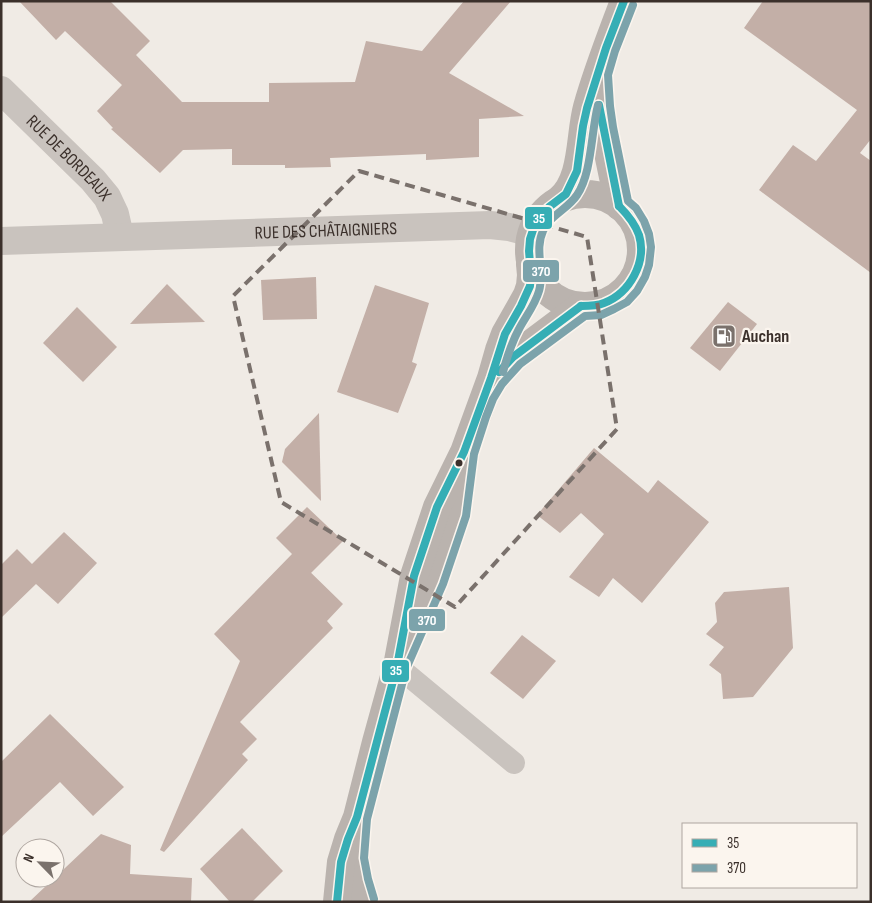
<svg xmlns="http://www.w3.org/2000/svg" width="872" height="903" viewBox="0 0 872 903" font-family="'Sofia Sans Condensed',sans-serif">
	<rect width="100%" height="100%" fill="#f0ebe5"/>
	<g fill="#c3afa7">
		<polygon points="19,1 110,1 150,41 136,55 182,102 269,102 269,83 355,82 366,41 422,51 464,1 511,1 449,73 524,116 479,119 479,157 426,160 426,154 330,158 331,167 285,168 285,165 232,165 232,149 183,150 160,173 111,129 113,128 97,111 122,85 65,31 56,40"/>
		<polygon points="763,1 871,1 871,139 860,153 871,161 871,273 759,190 793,145 816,161 857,110 744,28"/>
		<polygon points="316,277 317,319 263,320 261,280"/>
		<polygon points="167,284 205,322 130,324"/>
		<polygon points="375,285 429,303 412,362 417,364 398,413 337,392"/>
		<polygon points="728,302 757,324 720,371 690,348"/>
		<polygon points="77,307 117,347 83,382 43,343"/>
		<polygon points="319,413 321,501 282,462 285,449"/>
		<polygon points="594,448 648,493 658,480 709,522 642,603 613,578 599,597 569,577 604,534 581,513 560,533 537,515"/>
		<polygon points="307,507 343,541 311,573 300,562 343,604 327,621 333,628 240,722 257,739 242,754 248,760 164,852 160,850 240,661 214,634 292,554 276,538"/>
		<polygon points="64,532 97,563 58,604 36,584 1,618 1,565 17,549 32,564"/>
		<polygon points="789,587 793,648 753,697 723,699 721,674 709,665 724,647 706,634 717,622 715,603 724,592"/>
		<polygon points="522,635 556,661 523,699 490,673"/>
		<polygon points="50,714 124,787 93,816 60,782 1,837 1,762"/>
		<polygon points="242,828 283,871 252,902 230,902 200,869"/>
		<polygon points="101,834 131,845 130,874 192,878 191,902 29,902"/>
	</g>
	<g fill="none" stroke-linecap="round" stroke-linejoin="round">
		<polyline stroke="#c9c3be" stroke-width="22" points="397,666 514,763"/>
		<g stroke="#c9c3be" stroke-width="28">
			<path id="s1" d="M1,90L93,180L107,197L115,214L120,236"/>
			<path id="s2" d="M1,241L490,225L509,227L532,233"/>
		</g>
		<g stroke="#bab3ae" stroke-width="28">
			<polyline points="598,89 603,129 619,206"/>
			<circle cx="585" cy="250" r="56"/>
			<path d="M559,200C584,179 579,136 587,107C597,71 611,36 624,1"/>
			<polyline points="493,381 513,357 581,306"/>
			<polyline points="417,619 434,580 456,513 461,474"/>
			<path d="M355,845C354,867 358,881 365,902"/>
			<polyline points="337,902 341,862 348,839 357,817 376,742 397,666 414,576 437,507 464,452 491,378 499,350 505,334 527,295 530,286 531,275 530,264"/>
		</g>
		<g stroke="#fbf5ee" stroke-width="11">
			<g id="bus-1">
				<polyline points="599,105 619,206"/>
				<path d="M581,306C589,306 597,306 604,303C630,293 647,262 639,235C635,224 627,214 619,206"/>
				<polyline points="499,372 513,357 581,306"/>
				<polyline points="337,902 341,862 348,839 357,817 397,666 414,576 437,507 464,452 491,378 505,334 521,306 530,286 531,275 529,251 530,239 534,227 540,216 549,207 566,194 577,171 583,126 587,108 606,48 624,1"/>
			</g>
		</g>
		<g stroke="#fbf5ee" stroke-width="11">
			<g id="bus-2">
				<path d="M503,372C507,357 512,342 519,329C526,316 535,305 539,291C545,271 534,250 543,231C550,215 568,209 577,195C592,173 591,132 598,105"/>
				<polyline points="374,899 368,879 364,858 367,819 406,669 443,584 466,516 474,454 486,417 493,399 502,384 520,364 585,316 601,315 614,309 627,302 637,291 645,277 649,265 651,247 649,234 644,221 636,208 628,201 613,127 610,106 608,75 615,51 633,5"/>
			</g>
		</g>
		<use href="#bus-1" stroke="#36aeb5" stroke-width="8"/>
		<use href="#bus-2" stroke="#7ca3ab" stroke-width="8"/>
	</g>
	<path fill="none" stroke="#7a716c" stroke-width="4" stroke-dasharray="10 6" stroke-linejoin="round" d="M359,171L587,237L617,429L455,607L281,502L233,296Z"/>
	<defs>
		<g id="fuel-square" transform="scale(1.25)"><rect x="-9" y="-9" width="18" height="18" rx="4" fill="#7a716c" stroke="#fbf5ee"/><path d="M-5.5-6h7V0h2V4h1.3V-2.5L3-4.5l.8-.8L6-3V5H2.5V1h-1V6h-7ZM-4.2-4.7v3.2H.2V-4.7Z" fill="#fff"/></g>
	</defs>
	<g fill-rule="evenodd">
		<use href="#fuel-square" x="724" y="336"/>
	</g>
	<circle fill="#3b302b" stroke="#fbf5ee" stroke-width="2" cx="459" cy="463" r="4.5"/>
	<g text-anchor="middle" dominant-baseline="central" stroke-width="4.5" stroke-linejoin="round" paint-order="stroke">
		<g font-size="18" fill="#3b302b" stroke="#fbf5ee">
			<text stroke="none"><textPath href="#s1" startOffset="96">RUE DE BORDEAUX</textPath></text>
			<text stroke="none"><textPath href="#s2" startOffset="325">RUE DES CHÂTAIGNIERS</textPath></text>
		</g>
		<g font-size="18" font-weight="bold" fill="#3b302b" stroke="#fbf5ee" text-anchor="start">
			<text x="742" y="336">Auchan</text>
		</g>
	</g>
	<g stroke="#fbf5ee" stroke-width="2">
		<rect x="524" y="206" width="29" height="24" rx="5" fill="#36aeb5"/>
		<rect x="522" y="259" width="38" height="24" rx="5" fill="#7ca3ab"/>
		<rect x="408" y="608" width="38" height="24" rx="5" fill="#7ca3ab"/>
		<rect x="381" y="659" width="29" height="24" rx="5" fill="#36aeb5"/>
	</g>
	<g font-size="14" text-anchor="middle" font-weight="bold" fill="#fff">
		<text x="539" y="223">35</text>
		<text x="541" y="276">370</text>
		<text x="427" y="625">370</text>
		<text x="396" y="675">35</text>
	</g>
	<rect width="872" height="903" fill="none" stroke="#3b302b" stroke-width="5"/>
	<rect x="682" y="823" width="175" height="65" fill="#fbf5ee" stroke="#aea6a0"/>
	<rect x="692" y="839" width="25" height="8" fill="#36aeb5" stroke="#aea6a0"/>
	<text x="727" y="848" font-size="15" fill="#3b302b">35</text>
	<rect x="692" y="864" width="25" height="8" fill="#7ca3ab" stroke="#aea6a0"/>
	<text x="727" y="873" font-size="15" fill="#3b302b">370</text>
	<g transform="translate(40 863) rotate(294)"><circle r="24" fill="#fbf5ee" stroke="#aea6a0"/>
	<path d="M0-4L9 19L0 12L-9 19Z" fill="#7a716c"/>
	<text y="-8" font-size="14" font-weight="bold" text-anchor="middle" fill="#3b302b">N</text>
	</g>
</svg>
